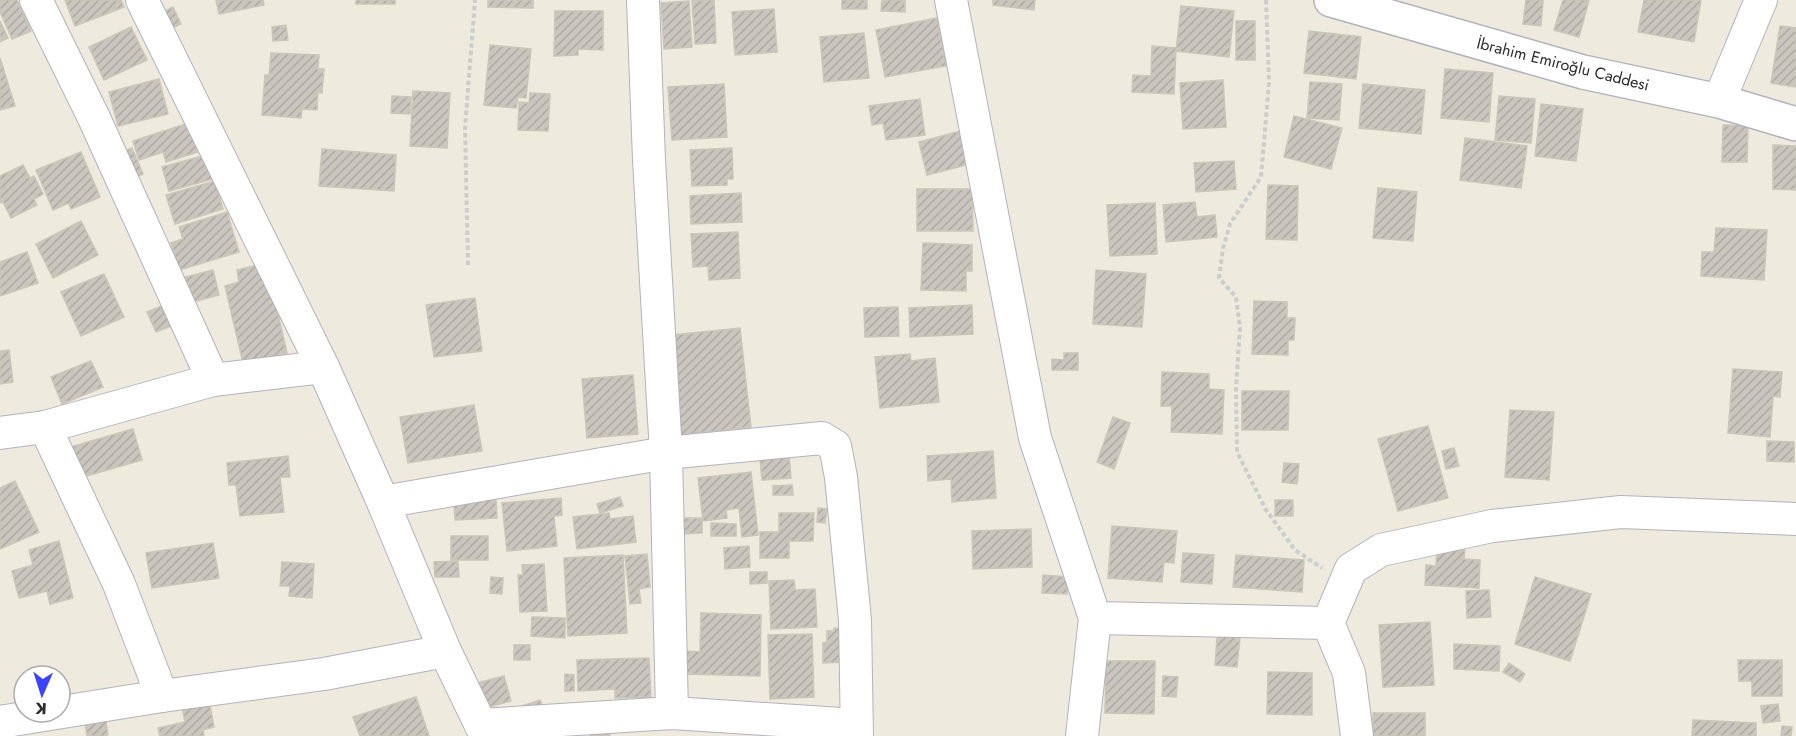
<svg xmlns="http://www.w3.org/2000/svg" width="1796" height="736" viewBox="0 0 1796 736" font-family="Jost,sans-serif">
	<defs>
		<pattern id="building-hatch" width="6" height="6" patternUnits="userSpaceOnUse" patternTransform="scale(1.5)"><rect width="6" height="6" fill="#cac6be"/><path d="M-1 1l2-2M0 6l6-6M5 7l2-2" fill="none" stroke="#aeaaa3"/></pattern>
	</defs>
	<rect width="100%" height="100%" fill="#eeeade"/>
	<g fill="url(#building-hatch)" stroke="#cac6b8" stroke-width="1.5">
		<polygon points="0,0 17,0 31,31 12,39 0,12"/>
		<polygon points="65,0 121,0 124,7 75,26"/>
		<polygon points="216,0 263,0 264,5 219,14"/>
		<rect x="356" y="0" width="39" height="4"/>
		<polygon points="488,0 533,0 533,8 488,7"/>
		<polygon points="692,0 714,0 716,43 695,44"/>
		<rect x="842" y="0" width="25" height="9"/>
		<polygon points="882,0 905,0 905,12 881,11"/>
		<polygon points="993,0 1035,0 1034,10 993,5"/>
		<polygon points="1526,0 1543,0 1541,26 1523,24"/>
		<polygon points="1563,0 1589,0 1579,37 1554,30"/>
		<polygon points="1644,0 1701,0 1694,42 1638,32"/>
		<polygon points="689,1 692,47 664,49 661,3"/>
		<polygon points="1181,6 1234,11 1229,57 1176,51"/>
		<polygon points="173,7 181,24 170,29 161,13"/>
		<polygon points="774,9 777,52 735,55 732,12"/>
		<polygon points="555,11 603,11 603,50 578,49 578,55 554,56"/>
		<polygon points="937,18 946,66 885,77 876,30"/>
		<polygon points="0,21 8,38 0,42"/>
		<rect x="1236" y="21" width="19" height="39"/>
		<polygon points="286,25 288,40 273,41 272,27"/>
		<polygon points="1780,26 1796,28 1796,87 1771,83"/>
		<polygon points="131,27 147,60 104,80 89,47"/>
		<polygon points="1309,31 1361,37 1356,79 1304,73"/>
		<polygon points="864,33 869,78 824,82 820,37"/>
		<polygon points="490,45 531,49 526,98 518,97 516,108 484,105"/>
		<polygon points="1152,46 1176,48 1174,94 1132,92 1133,75 1151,76"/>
		<polygon points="271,53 319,55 318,69 324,69 322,93 318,92 317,110 302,109 301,118 262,115 265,75 269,75"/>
		<polygon points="0,58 15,106 0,110"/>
		<polygon points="1445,69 1493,73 1489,122 1441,118"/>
		<polygon points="159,79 168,114 118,126 109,92"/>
		<polygon points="1223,80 1226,127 1183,129 1180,83"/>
		<polygon points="1310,82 1342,84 1339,120 1307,118"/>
		<polygon points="724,84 727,137 672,140 668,87"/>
		<polygon points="1363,84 1425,90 1421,134 1359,128"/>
		<polygon points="413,91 450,93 447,148 410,146"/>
		<polygon points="530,93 550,94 548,131 518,130 519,102 529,103"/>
		<polygon points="392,96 411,97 410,114 391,113"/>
		<polygon points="1499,96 1535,99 1531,143 1495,140"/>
		<polygon points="920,99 925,135 886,140 883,123 872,125 869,106"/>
		<polygon points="1541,104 1583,109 1576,161 1535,156"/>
		<polygon points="1294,116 1342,128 1331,169 1284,157"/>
		<polygon points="192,122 201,151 166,162 163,152 139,160 133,141"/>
		<polygon points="1723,125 1748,126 1747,162 1722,162"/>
		<polygon points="965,130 974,163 927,175 919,142"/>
		<polygon points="1465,138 1527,146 1521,188 1460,180"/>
		<polygon points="1773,145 1796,146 1796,190 1773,189"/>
		<polygon points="132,148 143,174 128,180 117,154"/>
		<polygon points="732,148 733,179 727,179 727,185 692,186 690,150"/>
		<polygon points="322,149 396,155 394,191 319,186"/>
		<polygon points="81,152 100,197 71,209 69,203 53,210 36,170"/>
		<polygon points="206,155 213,179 169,191 162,167"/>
		<polygon points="1234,161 1236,189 1196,192 1194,163"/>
		<polygon points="23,165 30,178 34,176 43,194 34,199 37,205 11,218 3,202 0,203 0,176"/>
		<polygon points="215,181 223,209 175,224 166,195"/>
		<polygon points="1268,185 1298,186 1297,240 1266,239"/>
		<polygon points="1378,188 1417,192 1413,241 1373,238"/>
		<polygon points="917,189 972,189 973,231 917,231"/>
		<polygon points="741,193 742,222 691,224 690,196"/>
		<polygon points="1195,202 1197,217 1215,215 1217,237 1166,242 1163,205"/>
		<polygon points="1155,203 1157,254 1110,256 1107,205"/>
		<polygon points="227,212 239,252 179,270 171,243 183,239 179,227"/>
		<polygon points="81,221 98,255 53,278 36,244"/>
		<polygon points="1716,228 1767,230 1764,280 1701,276 1702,252 1714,252"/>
		<polygon points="738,232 740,278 709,280 708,266 693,267 691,234"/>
		<polygon points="923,243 972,245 972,271 966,271 966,291 921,290"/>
		<polygon points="27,252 38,283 0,296 0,262"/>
		<polygon points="266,263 287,353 243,363 225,286 239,282 237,270"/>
		<polygon points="213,270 219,295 189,303 182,278"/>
		<polygon points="1096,270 1146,274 1142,327 1093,324"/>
		<polygon points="104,274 124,317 81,336 61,292"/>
		<polygon points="475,298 482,351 434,357 426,305"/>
		<polygon points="1254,301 1287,302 1287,318 1295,318 1294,340 1288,340 1288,355 1252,354"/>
		<polygon points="972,305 973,334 910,337 909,308"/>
		<polygon points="162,306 171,326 156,332 147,312"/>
		<polygon points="898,307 899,336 865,337 864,308"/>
		<polygon points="740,328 751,427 674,436 663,336"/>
		<polygon points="9,350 13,382 0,384 0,351"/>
		<polygon points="1064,353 1078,353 1078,370 1052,370 1052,359 1064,360"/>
		<polygon points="910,354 911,361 935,358 939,402 880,408 875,357"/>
		<polygon points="91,361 103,387 62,404 51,377"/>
		<polygon points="1733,369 1782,372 1780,397 1773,396 1770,437 1728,433"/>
		<polygon points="1162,372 1209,374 1209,389 1224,390 1222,434 1171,432 1172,406 1161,406"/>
		<polygon points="633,375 638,434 587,438 582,379"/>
		<polygon points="1242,391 1289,391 1288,430 1242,430"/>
		<polygon points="474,405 482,451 408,463 400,417"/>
		<polygon points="1510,410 1554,412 1549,480 1505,477"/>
		<polygon points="1113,417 1130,423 1114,469 1097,462"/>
		<polygon points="1428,426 1448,498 1398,511 1378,439"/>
		<polygon points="133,429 142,460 76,479 67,448"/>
		<polygon points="1767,441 1794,442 1794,462 1767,461"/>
		<polygon points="1454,448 1459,466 1446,469 1442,451"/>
		<polygon points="993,451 996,498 952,502 951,479 928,481 927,456"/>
		<polygon points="789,455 791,478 762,480 760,458"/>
		<polygon points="288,456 290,477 280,477 284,512 240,516 236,485 229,485 227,463"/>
		<polygon points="1284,463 1299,464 1297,484 1282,482"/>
		<polygon points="751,472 758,535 742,537 739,508 726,510 727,518 703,521 698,478"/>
		<polygon points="15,481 39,532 0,549 0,488"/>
		<polygon points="792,485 793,495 773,495 773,486"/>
		<polygon points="620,497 623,506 600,513 597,504"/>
		<polygon points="561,498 562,515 554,516 557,546 507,551 502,503"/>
		<polygon points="496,500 497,518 455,520 454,501"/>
		<rect x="1275" y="500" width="18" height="16"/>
		<polygon points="818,508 827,509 825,523 817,522"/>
		<polygon points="609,513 610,519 633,516 636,542 577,549 573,517"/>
		<polygon points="779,513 814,513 813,541 789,541 789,558 760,558 760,532 779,532"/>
		<polygon points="681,518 702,518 702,533 682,534"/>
		<polygon points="711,523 736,524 736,536 711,536"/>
		<polygon points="1112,526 1177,531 1174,563 1164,562 1162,582 1108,578"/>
		<polygon points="1031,529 1032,567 973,569 972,531"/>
		<rect x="451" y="536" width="37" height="24"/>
		<polygon points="59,541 73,598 50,604 47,591 19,598 12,571 33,565 29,550"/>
		<polygon points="213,543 219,578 152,588 146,553"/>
		<polygon points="749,546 750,567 725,569 724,548"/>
		<polygon points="1437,546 1465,547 1464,559 1480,560 1479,588 1425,585 1426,565 1436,566"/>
		<polygon points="1183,553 1214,555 1212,584 1181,582"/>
		<polygon points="647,554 650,587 639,589 641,603 630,604 625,556"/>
		<polygon points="623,555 627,633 568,636 564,558"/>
		<polygon points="1236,555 1304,560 1302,592 1233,587"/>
		<polygon points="458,561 459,577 435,577 434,562"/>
		<polygon points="282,562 314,564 312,598 289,596 290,586 280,586"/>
		<polygon points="544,564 547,611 520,612 518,575 523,575 522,565"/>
		<polygon points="750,572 767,572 767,583 750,584"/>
		<polygon points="1043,575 1067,577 1067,594 1042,593"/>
		<polygon points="491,577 503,578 502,594 490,593"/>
		<polygon points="1535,577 1591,594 1570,661 1515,644"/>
		<polygon points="794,580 795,590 815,589 817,627 771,629 769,581"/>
		<polygon points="1489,590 1491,617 1467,618 1466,591"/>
		<polygon points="701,613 761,615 760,676 685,674 686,651 700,652"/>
		<polygon points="532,617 565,618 565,638 531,636"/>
		<polygon points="1430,622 1434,685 1383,687 1379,625"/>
		<polygon points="1218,626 1241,627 1237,667 1215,665"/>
		<polygon points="834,628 846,629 846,662 823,663 823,643 827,642 827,631 834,631"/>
		<polygon points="812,634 814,697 770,699 768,635"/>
		<polygon points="1454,644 1500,646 1499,671 1454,669"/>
		<rect x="514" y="645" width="16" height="15"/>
		<polygon points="649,658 651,697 615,698 615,689 578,691 577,660"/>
		<polygon points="1738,660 1782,660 1782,696 1752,696 1752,681 1739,681"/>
		<polygon points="1106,661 1155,661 1154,714 1105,713"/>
		<polygon points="1509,663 1525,674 1520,682 1503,672"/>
		<polygon points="1268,672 1312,673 1312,715 1267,714"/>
		<polygon points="565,674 574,675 574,691 565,691"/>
		<polygon points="504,676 511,701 485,708 477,683"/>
		<polygon points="1163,676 1178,677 1176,697 1162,696"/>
		<polygon points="416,697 429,736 360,736 353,717"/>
		<polygon points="209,700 214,727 203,730 204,736 160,736 158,728 185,722 182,706"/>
		<polygon points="540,700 543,707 525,713 522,706"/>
		<polygon points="1778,704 1780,721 1763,723 1761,706"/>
		<rect x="1373" y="713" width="52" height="23"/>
		<polygon points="1693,720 1756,723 1756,736 1692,736"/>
		<polygon points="106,721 108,736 87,736 85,724"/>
		<polygon points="608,725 610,735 590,736 589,729"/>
		<polygon points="1782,726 1792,727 1791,736 1781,736"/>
	</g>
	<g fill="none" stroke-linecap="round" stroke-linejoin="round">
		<g stroke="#b2b2c0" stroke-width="34">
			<g id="street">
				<polyline points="36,0 94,118 213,380"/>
				<polyline points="142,0 323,367 383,502"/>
				<polyline points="643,0 649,160 666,453 672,713"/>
				<polyline points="951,0 1035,438 1095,618 1082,736"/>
				<polyline points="1719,101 1761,0"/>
				<polyline points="45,427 119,584 162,696"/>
				<polyline points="0,433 45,427 213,380 323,367"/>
				<polyline points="1095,618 1328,623"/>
				<polyline points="0,722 162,696 324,674 445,651"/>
				<polyline points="482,725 672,713 856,725"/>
				<polyline points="486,736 445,651 383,502 666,453 822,438 835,446 841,477 855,620 857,736"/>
				<polyline points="1357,736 1349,673 1328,623 1351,569 1381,550 1492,526 1621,512 1796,519"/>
			</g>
		</g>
		<g stroke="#b2b2c0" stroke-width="36">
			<polyline id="secondary" points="1331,0 1583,72 1719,101 1796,124"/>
		</g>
		<g stroke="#ccc" stroke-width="4" stroke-dasharray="4.5 3" stroke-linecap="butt">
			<polyline points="1266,0 1269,82 1261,177 1230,224 1223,248 1219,278 1236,297 1240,328 1236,388 1237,452 1266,510 1295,550 1322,568"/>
			<polyline points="468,265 465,128 475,0"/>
		</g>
		<use href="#street" stroke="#fff" stroke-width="32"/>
		<use href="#secondary" stroke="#fff" stroke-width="33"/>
	</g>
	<g text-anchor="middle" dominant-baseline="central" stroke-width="4.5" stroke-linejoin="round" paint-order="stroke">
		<g font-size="16" fill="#2c2c2c" stroke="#fff">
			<text transform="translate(1563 64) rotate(14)">İbrahim Emiroğlu Caddesi</text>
		</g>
	</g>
	<g transform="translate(42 694) rotate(183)"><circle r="28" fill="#ffffff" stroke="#ababab" stroke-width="1.5"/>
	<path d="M0-4.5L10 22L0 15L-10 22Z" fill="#3b43ff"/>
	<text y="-9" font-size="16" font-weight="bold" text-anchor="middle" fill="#2c2c2c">K</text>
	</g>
</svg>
